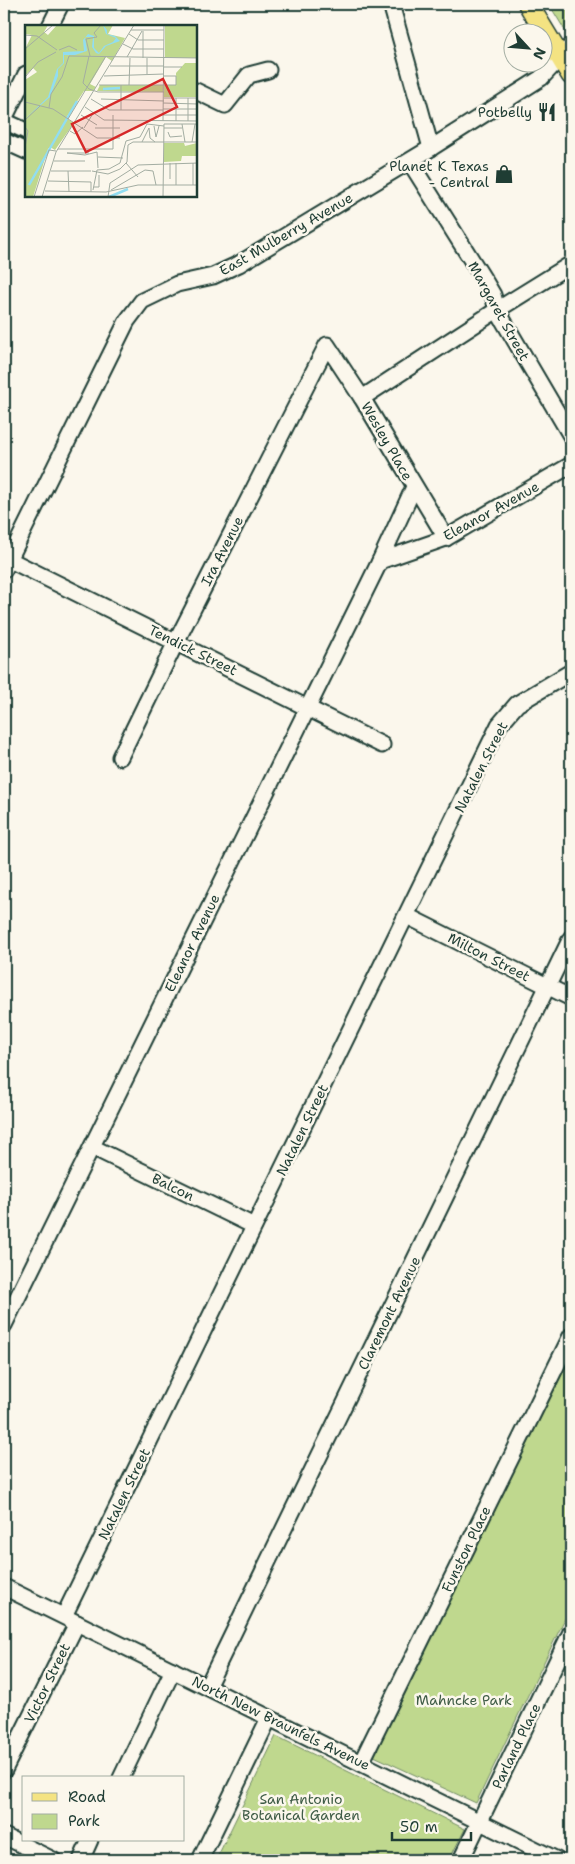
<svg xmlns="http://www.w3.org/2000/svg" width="575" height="1864" viewBox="0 0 575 1864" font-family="'Shantell Sans',sans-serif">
	<rect width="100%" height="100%" fill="#fbf7ec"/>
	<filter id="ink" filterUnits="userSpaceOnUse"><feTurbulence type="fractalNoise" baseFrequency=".02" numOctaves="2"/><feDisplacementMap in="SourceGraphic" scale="10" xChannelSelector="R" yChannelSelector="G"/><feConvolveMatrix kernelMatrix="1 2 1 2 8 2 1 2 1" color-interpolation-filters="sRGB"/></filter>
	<g filter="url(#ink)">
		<g fill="#bfd88e" stroke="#6f8a61">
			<polygon points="549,4 571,4 571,29 566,32"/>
			<polygon points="571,1356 571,1606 476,1803 374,1756"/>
			<polygon points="276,1736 465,1829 449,1860 216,1860"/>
		</g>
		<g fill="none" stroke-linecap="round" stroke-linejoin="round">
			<g stroke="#1f3d34" stroke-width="19">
				<g id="minor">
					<polyline points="391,4 431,148"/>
					<polyline points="50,26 61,4"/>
					<polyline points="196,91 225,105 249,75 268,70"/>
					<polyline points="4,119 26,74"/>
					<polyline points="4,121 26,131"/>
					<polyline points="4,141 26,151"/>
					<polyline points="410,162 486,283 493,295 497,310 571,436"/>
					<polyline points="362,398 497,310 571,264"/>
					<polyline points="4,557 382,745"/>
					<polyline points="380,561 414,487"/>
					<polyline points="4,570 127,321 142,301 177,284 213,276 239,264 431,148 541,78 571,46"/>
					<polyline points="120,757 176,642 327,345 362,398 446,538"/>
					<polyline points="407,916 571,998"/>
					<polyline points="92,1147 254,1226"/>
					<polyline points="4,1325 380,561 446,538 571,465"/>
					<polyline points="4,1587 557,1860"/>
					<polyline points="64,1616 499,725 517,704 571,672"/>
					<polyline points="207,1687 571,938"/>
					<polyline points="361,1763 571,1336"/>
					<polyline points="4,1770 77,1623"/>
					<polyline points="121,1778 173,1670"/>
					<polyline points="4,1836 53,1860"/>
					<polyline points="81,1860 90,1840"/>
					<polyline points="200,1860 269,1718"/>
					<polyline points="461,1860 571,1632"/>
				</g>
			</g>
			<g stroke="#1f3d34" stroke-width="22">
				<polyline id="major" points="528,4 571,75"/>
			</g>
			<use href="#minor" stroke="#fbf7ec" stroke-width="15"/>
			<use href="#major" stroke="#f4e382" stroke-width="19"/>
		</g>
	</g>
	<defs>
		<g id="restaurant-bare" transform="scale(1.5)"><path d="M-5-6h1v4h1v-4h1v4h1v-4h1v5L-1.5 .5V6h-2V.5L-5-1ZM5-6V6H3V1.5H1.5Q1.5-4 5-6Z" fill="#1f3d34" stroke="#fbf7ec" stroke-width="2.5" paint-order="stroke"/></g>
		<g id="shop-bare" transform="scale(1.5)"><path d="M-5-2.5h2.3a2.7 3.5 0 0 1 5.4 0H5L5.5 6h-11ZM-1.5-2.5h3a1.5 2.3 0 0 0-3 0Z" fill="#1f3d34" stroke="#fbf7ec" stroke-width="2.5" paint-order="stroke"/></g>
	</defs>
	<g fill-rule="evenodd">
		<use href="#restaurant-bare" x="547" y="112"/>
		<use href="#shop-bare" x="504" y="174"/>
	</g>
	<g text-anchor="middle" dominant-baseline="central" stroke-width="5" stroke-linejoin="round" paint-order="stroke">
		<g font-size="14" fill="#1f3d34" stroke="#fbf7ec" text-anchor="end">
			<text x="532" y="112">Potbelly</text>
			<text x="489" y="166">Planet K Texas<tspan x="489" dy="16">- Central</tspan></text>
		</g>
		<g font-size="14" fill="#1f3d34" stroke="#fbf7ec">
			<text transform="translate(286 234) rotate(-30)">East Mulberry Avenue</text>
			<text transform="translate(499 311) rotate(61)">Margaret Street</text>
			<text transform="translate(387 441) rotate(60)">Wesley Place</text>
			<text transform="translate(491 511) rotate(-29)">Eleanor Avenue</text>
			<text transform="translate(222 551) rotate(-63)">Ira Avenue</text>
			<text transform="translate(193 650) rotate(26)">Tendick Street</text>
			<text transform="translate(481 767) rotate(-63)">Natalen Street</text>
			<text transform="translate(192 943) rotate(-64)">Eleanor Avenue</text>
			<text transform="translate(489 957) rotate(27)">Milton Street</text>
			<text transform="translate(302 1130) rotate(-64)">Natalen Street</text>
			<text transform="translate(173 1187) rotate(26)">Balcon</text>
			<text transform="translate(389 1313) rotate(-64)">Claremont Avenue</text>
			<text transform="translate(124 1494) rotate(-64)">Natalen Street</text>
			<text transform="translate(466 1549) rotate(-64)">Funston Place</text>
			<text transform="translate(47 1683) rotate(-64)">Victor Street</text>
			<text transform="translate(281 1723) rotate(26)">North New Braunfels Avenue</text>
			<text transform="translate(516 1746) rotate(-64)">Parland Place</text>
		</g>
		<g font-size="14" fill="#3f5c46" stroke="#fbf7ec">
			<text x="464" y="1700">Mahncke Park</text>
			<text x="301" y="1799">San Antonio<tspan x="301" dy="16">Botanical Garden</tspan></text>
		</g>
	</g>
	<g transform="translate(25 25)">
		<rect width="172" height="172" fill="#fbf7ec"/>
		<path d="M0,0H23L19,7L23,10L32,0H88L83,9L100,13L87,36L81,32L65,59L71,62L68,66H59L41,93L49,98L30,125L25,122L23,124L8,172H0V55L12,47L8,43L0,51V24L7,10L0,9ZM140,0H172V33H140ZM160,38H172V72H139V60H151V48ZM75,60H138V67L72,66ZM139,118H159L160,121L172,118V131H157L156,136L139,137Z" fill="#bfd88e"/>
		<path d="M78,0L82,5V9L90,11L95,16L81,21L74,29L71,28L67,22L68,12H60L62,26L50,30H39V38L33,44V51L25,72L1,93L23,72L32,44L38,38V27L59,26L58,15L63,9L69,11V23L74,28L79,21L88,17L91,13L81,9Z" fill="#91ddf1"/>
		<path fill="none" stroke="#91ddf1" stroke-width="2.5" d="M78,64L95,63M4,160L52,76M84,172L103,164"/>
		<path fill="none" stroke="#a3ada2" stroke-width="1" d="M106,5H139M104,9L113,15H139M0,10L12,11L32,25M98,19L108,24H139M0,24L28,0M34,25L44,21L52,25M64,31L58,58L64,64L73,67H139M65,31L61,14L72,12L69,8L76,0M102,32L117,6M118,33V6M85,41H139M139,42H157M122,49V33M79,51L139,49M0,52L13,37L31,27M74,60H151V51H139M104,60L105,33M139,73H173M66,74L84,85H138M76,74L139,76M0,77L28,84L72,113H95M138,78L173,79M60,82L79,95L173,96M24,83L26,69L37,52L44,31L173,33M138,84H173M96,85V60M56,90L72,100M138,90H173M43,94L81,31M0,95L15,81M138,96L139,0M151,96V73M163,96V73M157,99L160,117M129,101L131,112L134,101M0,102L3,106L0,122M59,103L69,87M70,103H95M139,103H157M45,106L50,109L58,102M143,107L145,112L157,111M117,117L124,103L125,113L130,117M167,117L170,99M33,124H88V90M64,128H42L60,130L72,127L73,143M73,132L98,133M29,136H60M101,138L113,152M145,138V154M168,138V160M26,146H66M43,146L44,167M67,146L83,149L95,144L102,137L103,120L108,117H173M23,156L66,157V167M151,160V138M69,162H74V150M68,165L72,145L84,144L95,138L101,116L115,112L122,99L139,101M86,165L120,145L128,146L131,160M20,166L81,167L113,160H173M9,172L24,125L31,126M17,172L31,127L109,0M83,172L85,158L113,140L173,138M138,172L139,99H173"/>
		<path fill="#d62828" fill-opacity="0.15" stroke="#d62828" stroke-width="2.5" d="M138,54L152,82L61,127L47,99Z"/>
		<rect width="172" height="172" fill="none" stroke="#1f3d34" stroke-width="2.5"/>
	</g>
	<rect width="575" height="1864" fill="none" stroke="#fbf7ec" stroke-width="20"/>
	<rect x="10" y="10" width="555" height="1844" fill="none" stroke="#1f3d34" stroke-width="2" filter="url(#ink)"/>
	<rect x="22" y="1776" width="162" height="65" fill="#fbf7ec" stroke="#a3ada2"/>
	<rect x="32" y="1793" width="25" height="8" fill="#f4e382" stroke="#a3ada2"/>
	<text x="68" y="1802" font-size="15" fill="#1f3d34">Road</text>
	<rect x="32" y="1814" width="25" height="15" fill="#bfd88e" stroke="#a3ada2"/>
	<text x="68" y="1826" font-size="15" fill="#1f3d34">Park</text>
	<g transform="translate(528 48) rotate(116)"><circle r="24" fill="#fbf7ec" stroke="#a3ada2"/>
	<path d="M0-4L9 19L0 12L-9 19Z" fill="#1f3d34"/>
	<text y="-8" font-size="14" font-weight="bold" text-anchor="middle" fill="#1f3d34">N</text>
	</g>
	<path d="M392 1832v8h79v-8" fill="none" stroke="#1f3d34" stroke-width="2.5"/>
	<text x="400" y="1832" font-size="15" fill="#1f3d34" stroke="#fbf7ec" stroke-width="4" paint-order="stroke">50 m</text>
</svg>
